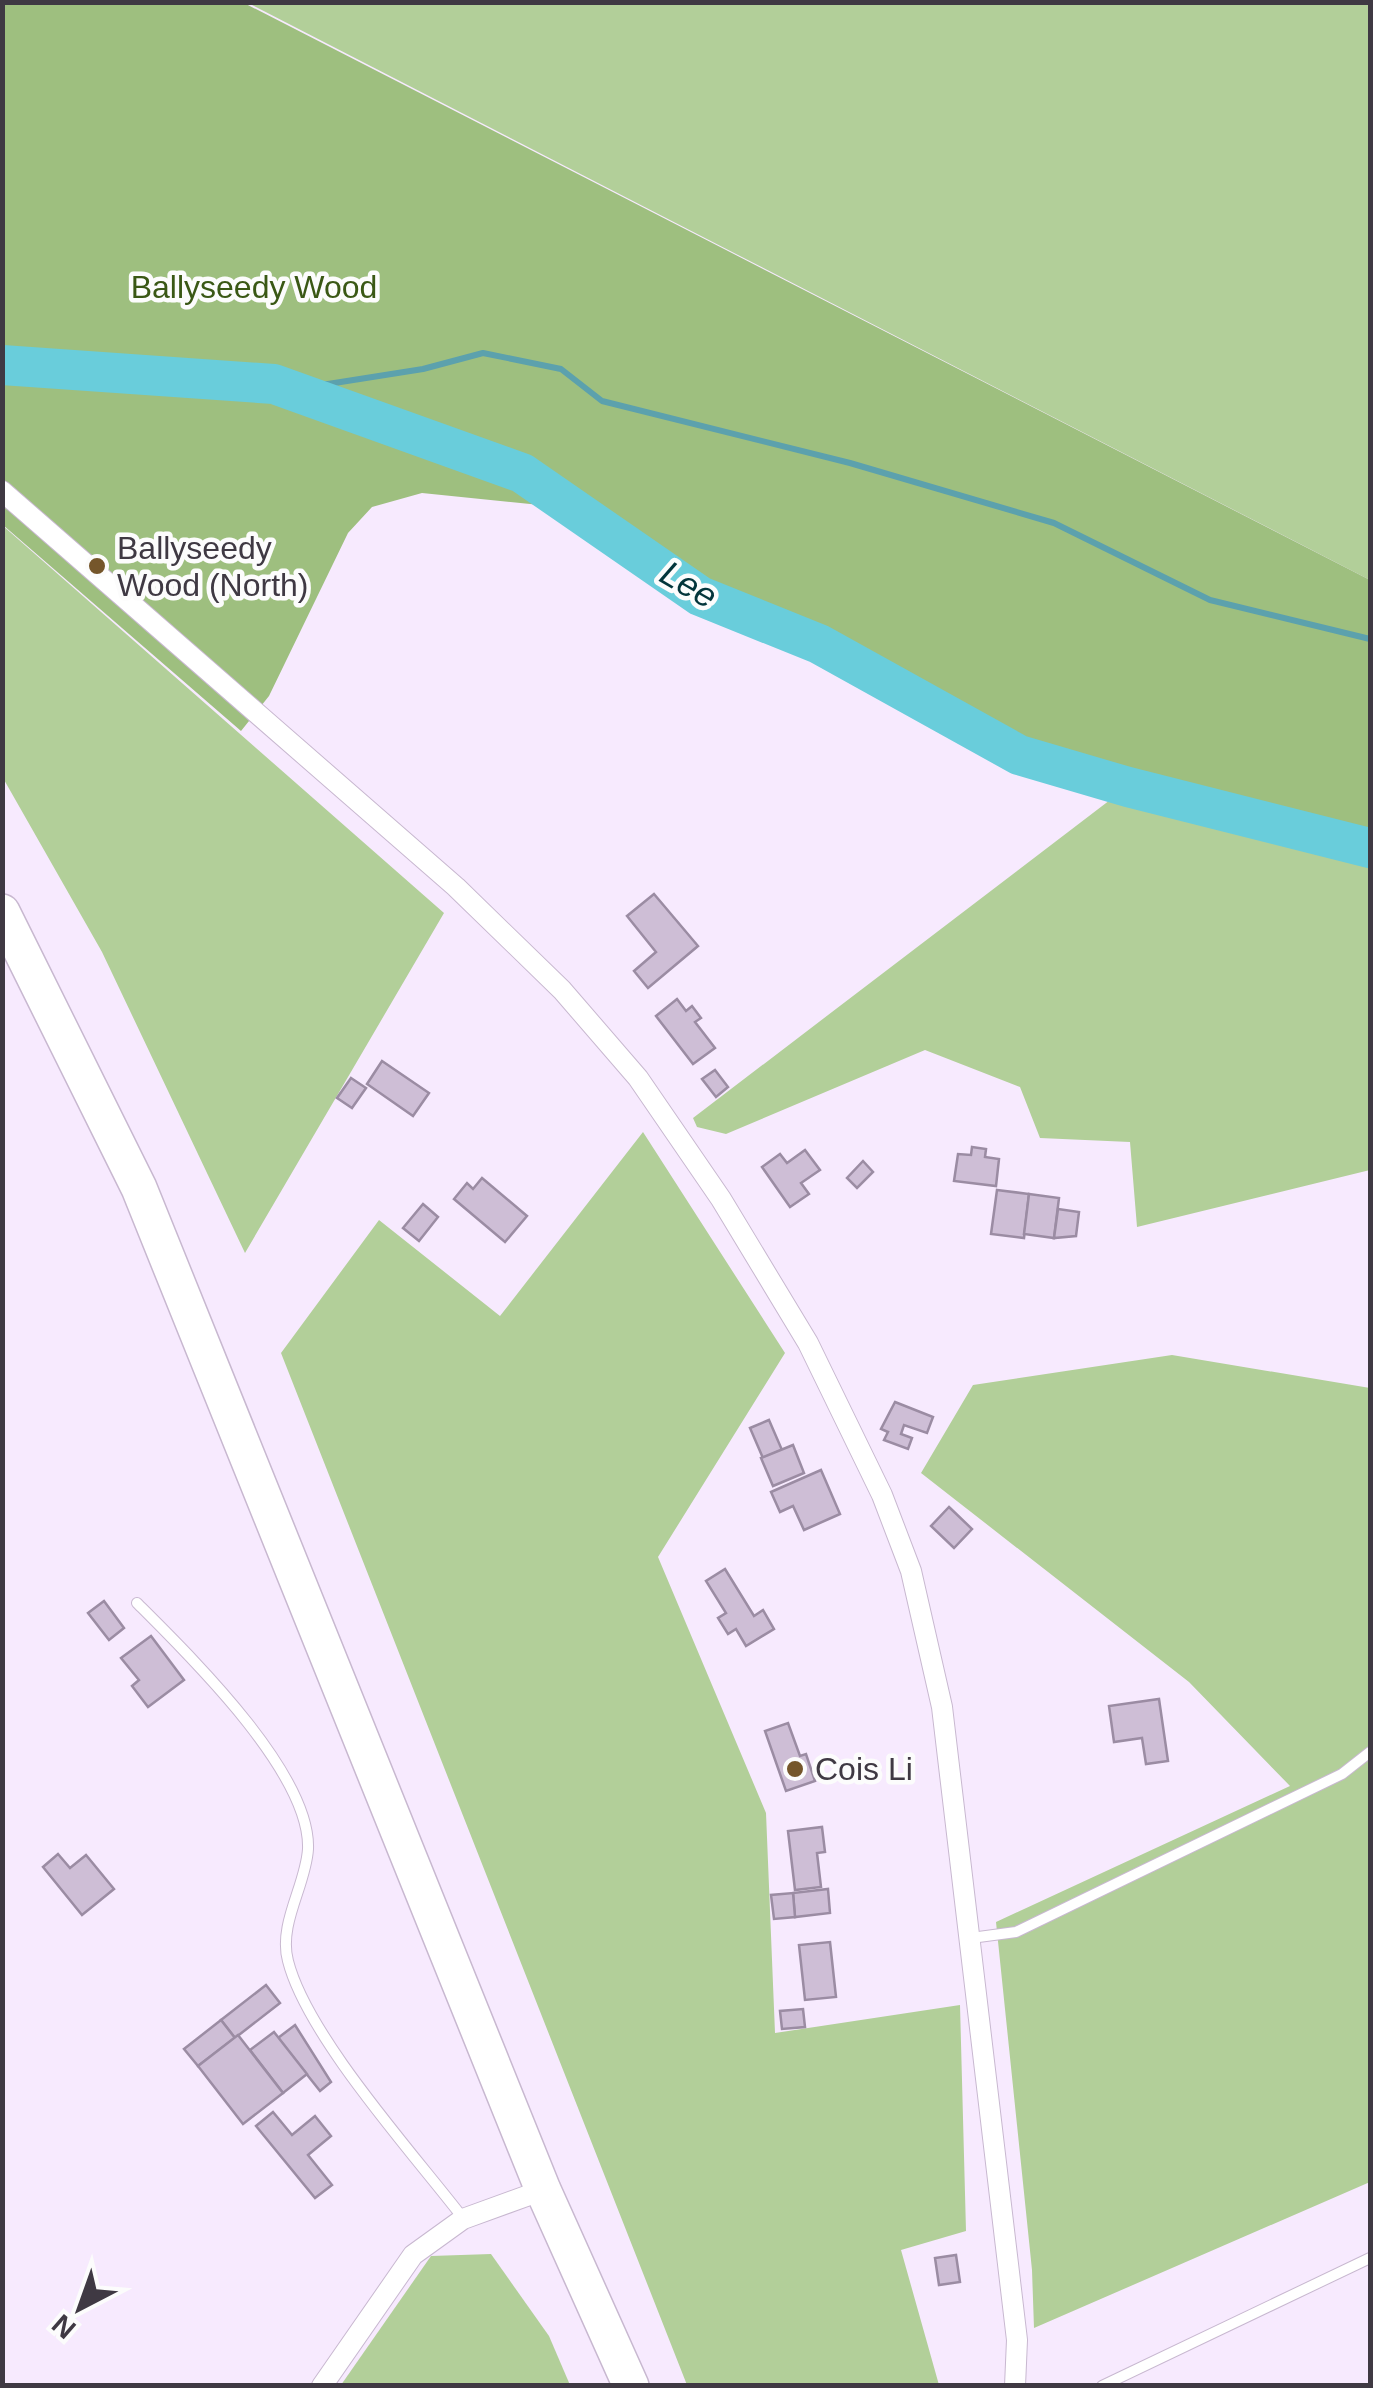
<svg xmlns="http://www.w3.org/2000/svg" width="1373" height="2388" viewBox="0 0 1373 2388" font-family="Helvetica,sans-serif">
	<rect width="100%" height="100%" fill="#f7eafe"/>
	<g fill="#b2cf99">
		<polygon points="248,3 1370,3 1370,580"/>
		<polygon points="2,525 444,913 245,1253 102,952 3,778"/>
		<polygon points="1110,800 1370,865 1370,1170 1137,1227 1130,1142 1040,1138 1020,1087 925,1050 726,1134 697,1127 693,1118"/>
		<polygon points="643,1132 785,1353 658,1557 766,1813 775,2033 960,2005 966,2231 901,2250 939,2385 687,2385 281,1353 379,1220 500,1316"/>
		<polygon points="1172,1355 1370,1388 1370,2182 1034,2328 1032,2270 996,1922 1290,1786 1189,1682 921,1473 973,1385"/>
		<polygon points="491,2254 549,2336 570,2385 341,2385 431,2256"/>
	</g>
	<polygon fill="#9ebf7f" points="3,3 244,3 1370,580 1370,861 1043,777 826,661 696,607 540,505 422,493 372,507 348,533 269,696 241,731 3,525"/>
	<g fill="none" stroke-linecap="round" stroke-linejoin="round">
		<polyline stroke="#5ca1ad" stroke-width="6" points="274,384 328,384 423,369 483,353 561,369 602,401 850,463 1054,523 1210,600 1370,639"/>
		<polyline stroke="#69cddb" stroke-width="40" points="2,365 274,384 522,473 700,596 819,644 1019,755 1128,787 1370,848"/>
	</g>
	<g fill="#cebed6" stroke="#9b8ca3" stroke-width="2.5">
		<polygon points="654,894 698,946 648,988 634,971 656,952 627,916"/>
		<polygon points="677,999 686,1011 692,1006 701,1018 695,1022 715,1048 693,1064 656,1016"/>
		<polygon points="382,1061 429,1093 413,1116 367,1084"/>
		<polygon points="715,1070 728,1087 716,1097 702,1079"/>
		<polygon points="351,1078 366,1088 352,1108 337,1098"/>
		<polygon points="972,1147 986,1149 985,1157 999,1159 996,1186 954,1181 958,1154 971,1155"/>
		<polygon points="805,1150 820,1170 801,1183 809,1194 790,1207 762,1167 780,1154 787,1163"/>
		<polygon points="863,1161 873,1172 857,1188 847,1178"/>
		<polygon points="482,1178 527,1216 505,1242 454,1199 467,1183 473,1189"/>
		<polygon points="997,1190 1029,1194 1024,1238 991,1234"/>
		<polygon points="1029,1194 1059,1198 1054,1238 1024,1234"/>
		<polygon points="423,1204 438,1217 419,1241 403,1228"/>
		<polygon points="1058,1209 1079,1212 1076,1236 1054,1238"/>
		<polygon points="895,1402 933,1417 927,1433 904,1425 901,1434 912,1438 908,1449 884,1440 888,1432 881,1429"/>
		<polygon points="769,1420 782,1450 763,1458 750,1428"/>
		<polygon points="793,1445 804,1473 773,1486 761,1458"/>
		<polygon points="821,1470 840,1514 804,1530 793,1506 780,1512 771,1492"/>
		<polygon points="949,1507 972,1529 954,1548 931,1526"/>
		<polygon points="725,1569 754,1616 763,1610 774,1629 746,1646 736,1629 728,1634 718,1618 726,1613 706,1581"/>
		<polygon points="104,1601 124,1628 109,1640 88,1613"/>
		<polygon points="151,1636 184,1680 148,1707 132,1686 139,1680 121,1658"/>
		<polygon points="1159,1699 1168,1761 1146,1764 1142,1738 1114,1742 1109,1706"/>
		<polygon points="788,1723 800,1756 806,1754 815,1781 786,1791 765,1731"/>
		<polygon points="822,1827 825,1852 817,1853 821,1887 795,1890 788,1831"/>
		<polygon points="58,1854 70,1868 86,1855 114,1889 82,1915 43,1867"/>
		<polygon points="828,1889 830,1913 795,1917 793,1893"/>
		<polygon points="793,1893 795,1917 774,1919 771,1895"/>
		<polygon points="830,1942 836,1997 805,2000 799,1945"/>
		<polygon points="266,1985 280,2003 235,2038 221,2020"/>
		<polygon points="803,2009 805,2027 782,2029 780,2011"/>
		<polygon points="221,2020 235,2038 198,2066 184,2049"/>
		<polygon points="295,2025 331,2082 320,2091 278,2038"/>
		<polygon points="274,2032 307,2074 283,2093 250,2050"/>
		<polygon points="238,2035 283,2093 243,2124 198,2066"/>
		<polygon points="273,2112 292,2135 315,2116 331,2136 308,2155 332,2185 315,2198 256,2126"/>
		<polygon points="956,2255 960,2282 939,2285 935,2258"/>
	</g>
	<g fill="none" stroke-linecap="round" stroke-linejoin="round">
		<g stroke="#c8b8d0" stroke-width="12">
			<g id="service">
				<path d="M137,1603C188,1654 311,1773 308,1849C306,1885 278,1924 288,1961C307,2036 413,2153 463,2218"/>
				<polyline points="971,1938 1016,1932 1342,1774 1370,1752"/>
				<polyline points="1102,2386 1370,2258"/>
			</g>
		</g>
		<g stroke="#c8b8d0" stroke-width="22">
			<g id="minor">
				<polyline points="2,491 456,887 562,990 638,1078 721,1199 808,1343 882,1495 911,1571 942,1707 1017,2340 1015,2386"/>
				<polyline points="322,2386 413,2255 463,2219 543,2190"/>
			</g>
		</g>
		<g stroke="#c8b8d0" stroke-width="38">
			<polyline id="trunk" points="2,912 139,1188 543,2190 631,2386"/>
		</g>
		<use href="#service" stroke="#fff" stroke-width="10"/>
		<use href="#minor" stroke="#fff" stroke-width="20"/>
		<use href="#trunk" stroke="#fff" stroke-width="35"/>
	</g>
	<g fill="#75562b" stroke="#fcfcfc" stroke-width="4">
		<circle cx="97" cy="566" r="10"/>
		<circle cx="795" cy="1769" r="10"/>
	</g>
	<g text-anchor="middle" dominant-baseline="central" stroke-width="9" stroke-linejoin="round" paint-order="stroke">
		<g font-size="32" fill="#3a5815" stroke="#fcfcfc">
			<text x="254" y="287">Ballyseedy Wood</text>
		</g>
		<g font-size="32" fill="#3f3943" stroke="#fcfcfc" text-anchor="start">
			<text x="117" y="548">Ballyseedy<tspan x="117" dy="37">Wood (North)</tspan></text>
			<text x="815" y="1769">Cois Li</text>
		</g>
		<g font-size="35" font-style="italic" fill="#03353b" stroke="#fcfcfc">
			<text transform="translate(689 584) rotate(30)">Lee</text>
		</g>
	</g>
	<rect width="1373" height="2388" fill="none" stroke="#3f3943" stroke-width="10"/>
	<g transform="translate(80 2308) rotate(221)" stroke="#fcfcfc" stroke-width="8" paint-order="stroke">
	<path d="M0-8L18 38L0 25L-18 38Z" fill="#3f3943"/>
	<text y="-15" font-size="28" font-weight="bold" text-anchor="middle" fill="#3f3943">N</text>
	</g>
</svg>
